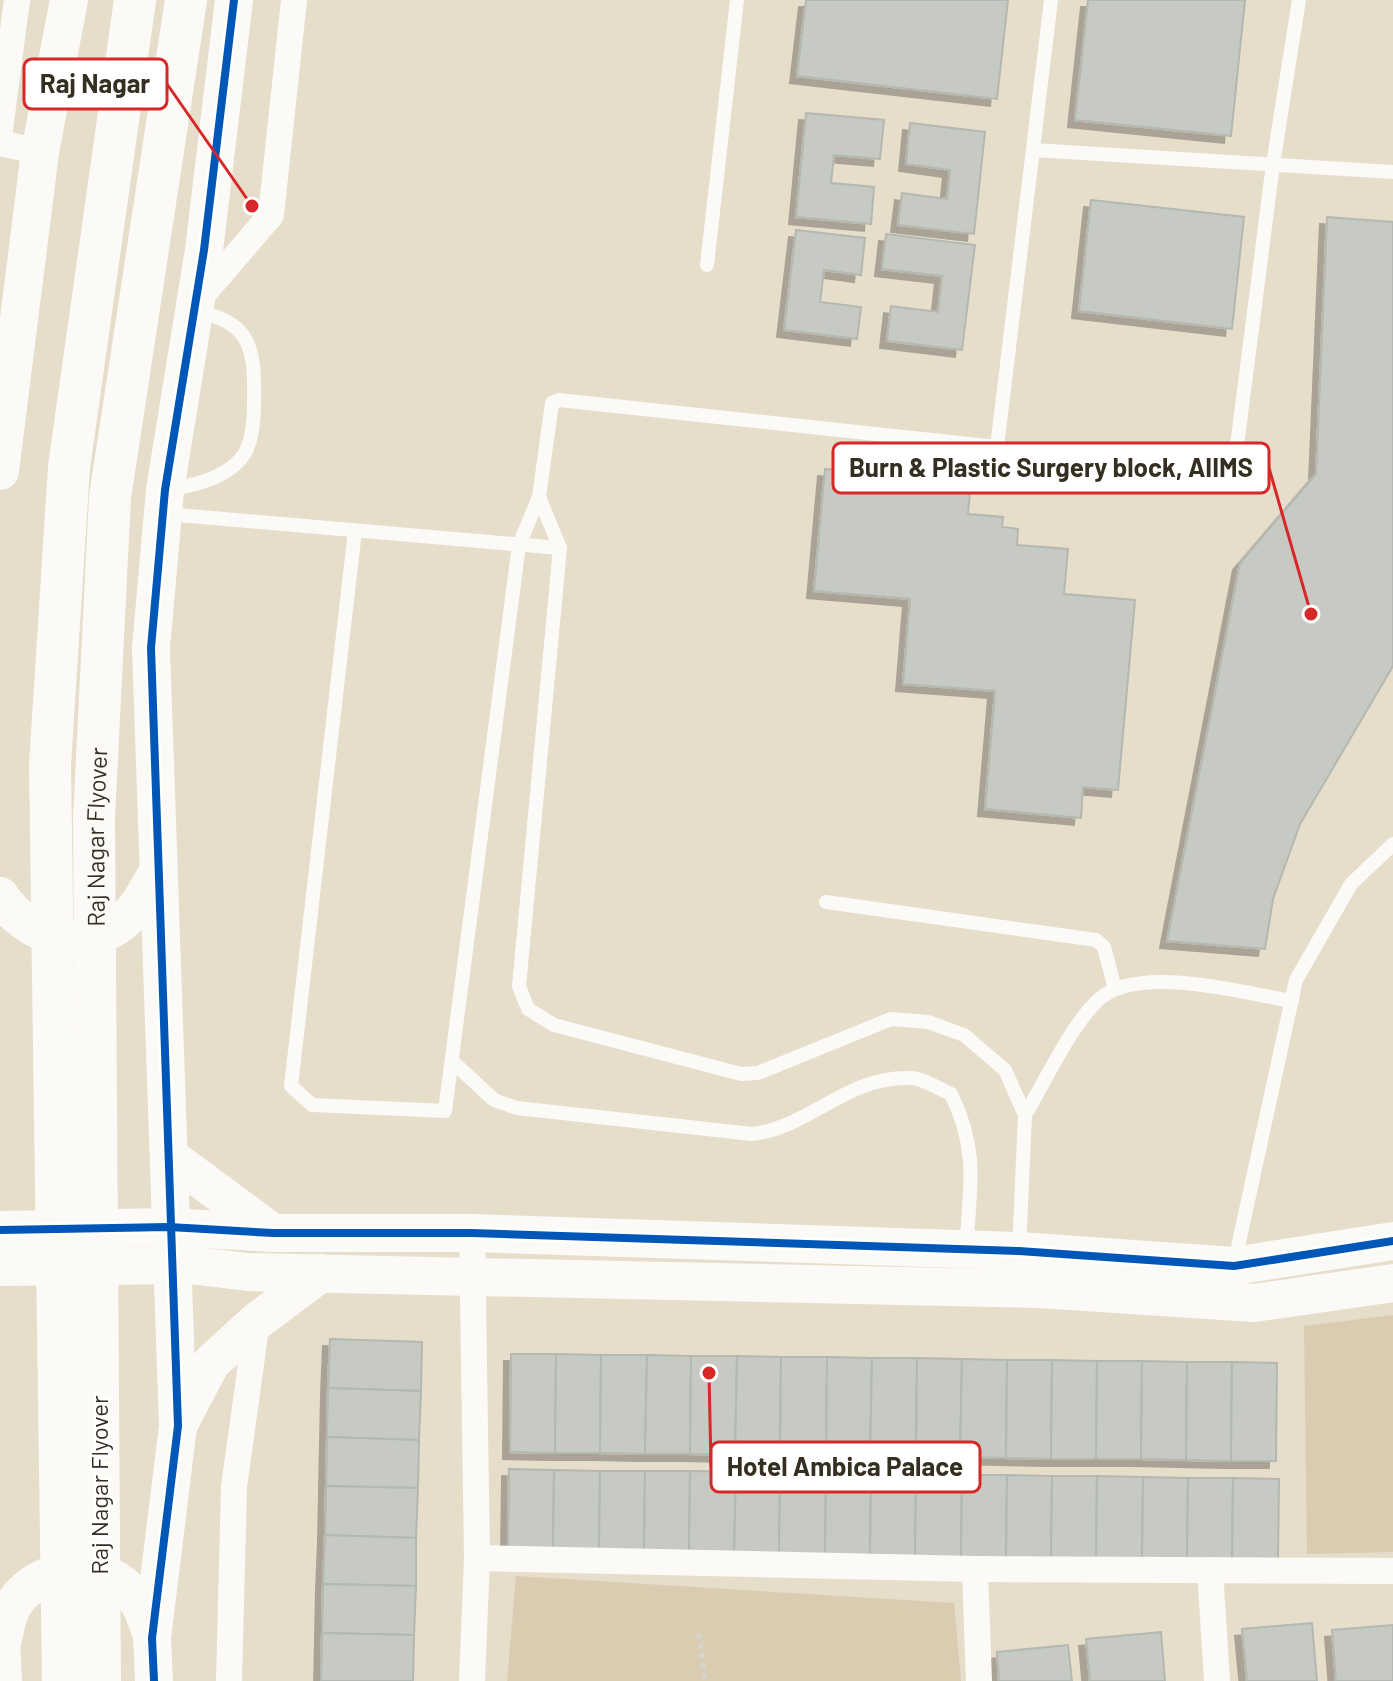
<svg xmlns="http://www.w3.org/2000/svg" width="1393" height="1681" viewBox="0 0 1393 1681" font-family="Barlow,sans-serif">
	<defs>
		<filter id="shadow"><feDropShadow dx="-7" dy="7" stdDeviation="0" flood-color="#0004"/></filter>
	</defs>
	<rect width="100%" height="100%" fill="#e6ddcb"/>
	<g fill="#daccb1">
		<polygon points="1393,1315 1393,1552 1307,1554 1304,1326"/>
		<polygon points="516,1576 954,1603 961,1681 507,1681"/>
	</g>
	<g fill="#c6cac3" stroke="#b3b8b1" stroke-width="2" filter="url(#shadow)">
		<polygon points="806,0 1008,0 997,99 797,76"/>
		<polygon points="1088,0 1245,0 1231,136 1075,120"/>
		<polygon points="806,113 884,120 880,159 834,155 831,183 874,187 871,224 796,217"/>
		<polygon points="910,123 985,132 974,234 898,225 902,193 947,199 950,170 906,164"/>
		<polygon points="1091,200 1244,217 1232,329 1079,311"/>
		<polygon points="1327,217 1393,222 1393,666 1300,824 1273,899 1265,949 1167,941 1240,563 1316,474"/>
		<polygon points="796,230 865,238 861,275 824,270 820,302 861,307 857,339 784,330"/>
		<polygon points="886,234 975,245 962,350 887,341 891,306 938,312 942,276 882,269"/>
		<polygon points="825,469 971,481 968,514 1003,517 1002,527 1018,529 1017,545 1068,549 1064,594 1135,600 1118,790 1083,787 1081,818 985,809 995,691 903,684 910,599 814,591"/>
		<polygon points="330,1339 422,1342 421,1391 328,1388"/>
		<polygon points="511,1354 556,1354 555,1453 510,1452"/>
		<polygon points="556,1354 601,1355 600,1453 555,1453"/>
		<polygon points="601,1355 647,1355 645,1454 600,1453"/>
		<polygon points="647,1355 691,1356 690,1454 645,1454"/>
		<polygon points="691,1356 737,1356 735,1455 690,1454"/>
		<polygon points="737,1356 781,1357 780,1455 735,1455"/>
		<polygon points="781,1357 827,1357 826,1456 780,1455"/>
		<polygon points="827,1357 872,1358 870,1457 826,1456"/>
		<polygon points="872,1358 917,1358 916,1457 870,1457"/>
		<polygon points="917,1358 962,1359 960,1457 916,1457"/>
		<polygon points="962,1359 1007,1360 1006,1458 960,1457"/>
		<polygon points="1007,1360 1052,1360 1051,1459 1006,1458"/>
		<polygon points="1052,1360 1097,1361 1096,1459 1051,1459"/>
		<polygon points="1097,1361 1142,1361 1141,1459 1096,1459"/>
		<polygon points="1142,1361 1187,1362 1186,1460 1141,1459"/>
		<polygon points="1187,1362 1232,1362 1231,1461 1186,1460"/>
		<polygon points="1232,1362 1277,1363 1276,1461 1231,1461"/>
		<polygon points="328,1388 421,1391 419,1440 327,1437"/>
		<polygon points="327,1437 419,1440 418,1488 326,1486"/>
		<polygon points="509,1469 554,1470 553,1552 508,1552"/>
		<polygon points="554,1470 600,1471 599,1553 553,1552"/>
		<polygon points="600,1471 645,1471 644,1554 599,1553"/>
		<polygon points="645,1471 690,1471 689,1554 644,1554"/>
		<polygon points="690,1471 736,1472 734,1554 689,1554"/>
		<polygon points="736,1472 780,1473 779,1555 734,1554"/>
		<polygon points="780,1473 826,1473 825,1556 779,1555"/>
		<polygon points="826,1473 871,1474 870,1556 825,1556"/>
		<polygon points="871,1474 916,1474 915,1556 870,1556"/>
		<polygon points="916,1474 962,1475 961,1557 915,1556"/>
		<polygon points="962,1475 1007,1475 1006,1558 961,1557"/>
		<polygon points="1007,1475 1052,1476 1051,1558 1006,1558"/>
		<polygon points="1052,1476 1097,1476 1096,1558 1051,1558"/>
		<polygon points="1097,1476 1143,1477 1142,1559 1096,1558"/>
		<polygon points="1143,1477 1188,1478 1187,1560 1142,1559"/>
		<polygon points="1188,1478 1233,1478 1232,1560 1187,1560"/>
		<polygon points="1233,1478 1279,1479 1278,1561 1232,1560"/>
		<polygon points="326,1486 418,1488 416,1538 325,1535"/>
		<polygon points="325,1535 416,1538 416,1586 323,1584"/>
		<polygon points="323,1584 416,1586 414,1635 322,1633"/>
		<polygon points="1312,1623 1317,1681 1247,1681 1242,1629"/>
		<polygon points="1393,1625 1393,1681 1336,1681 1332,1630"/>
		<polygon points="1161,1632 1165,1681 1090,1681 1086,1639"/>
		<polygon points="322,1633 414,1635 413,1681 321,1681"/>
		<polygon points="1068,1645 1072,1681 999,1681 997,1652"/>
	</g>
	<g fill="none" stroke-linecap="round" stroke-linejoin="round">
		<polyline stroke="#d6d4ce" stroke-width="5" stroke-dasharray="6 4" stroke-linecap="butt" points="699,1633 705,1681"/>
		<g stroke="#fbfaf7" stroke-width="14">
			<polyline points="1033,150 1393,172"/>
			<polyline points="707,265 737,0"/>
			<polyline points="1233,477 1273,164 1299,0"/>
			<path d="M165,490C192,486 226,479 243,456C253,442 254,418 254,401C255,352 252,320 196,312"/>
			<polyline points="539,497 560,548 519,986 528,1009 554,1025 741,1074 758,1073 891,1019 928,1022 964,1035 1005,1070 1025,1115 1019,1251"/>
			<polyline points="166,514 560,548"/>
			<polyline points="355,531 291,1086 312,1105 445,1111 519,545 539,497 552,403 559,400 997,447 1051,0"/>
			<polyline points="826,902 1096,940 1104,947 1115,989"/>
			<path d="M452,1061L494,1100L517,1108L752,1134C809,1128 846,1076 910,1078C923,1078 939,1089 951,1094C979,1151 970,1188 966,1250"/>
			<path d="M1025,1115C1046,1080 1070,1027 1098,1000C1138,963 1243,993 1292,1001"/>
			<polyline points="1234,1265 1296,980 1351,884 1393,844"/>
		</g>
		<g stroke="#fbfaf7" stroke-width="26">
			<polyline points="0,130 17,0"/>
			<polyline points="0,143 40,152"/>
			<polyline points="198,300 271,215 294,0"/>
			<polyline points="472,1233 477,1558 472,1681"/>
			<polyline points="477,1558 975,1569 1393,1571"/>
			<polyline points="975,1569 979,1681"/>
			<polyline points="1210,1570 1217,1681"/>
			<polyline points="229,1681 234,1487 257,1321"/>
		</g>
		<g stroke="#fbfaf7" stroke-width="38">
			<polyline points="0,471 40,152 69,0"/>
			<path d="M0,896C27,935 77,954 120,924C137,911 147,891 157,873"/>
			<polyline points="169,1156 273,1233"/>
			<polyline points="0,1230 169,1227 273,1233 472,1233 1019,1251 1234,1266 1393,1241"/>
			<polyline points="0,1267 189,1265 248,1272 1039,1289 1254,1303 1393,1283"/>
			<polyline points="178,1426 211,1363 257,1321 321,1273"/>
			<polyline points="0,1620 3,1681"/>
			<path d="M2,1642C5,1632 6,1621 10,1612C27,1571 88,1557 122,1584C140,1598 146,1616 152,1637"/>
			<polyline points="154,1681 152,1638 178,1426 151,648 165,490 204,250 234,0"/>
		</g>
		<g stroke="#fbfaf7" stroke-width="42">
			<polyline points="63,1681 50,765 69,467 135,0"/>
			<path id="s1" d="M100,1681L94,818L110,497L186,0"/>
		</g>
		<g stroke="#fff" stroke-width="13">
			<g id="cycleway">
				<polyline points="0,1230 169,1227 273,1233 472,1233 1019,1251 1234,1266 1393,1241"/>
				<polyline points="154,1681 152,1638 178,1426 151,648 165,490 204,250 234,0"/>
			</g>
		</g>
		<use href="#cycleway" stroke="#0057b8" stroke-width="8"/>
	</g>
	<g text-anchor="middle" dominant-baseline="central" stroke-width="6" stroke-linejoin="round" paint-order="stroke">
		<g font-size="24" fill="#352f22" stroke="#fff">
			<text stroke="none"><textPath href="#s1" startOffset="844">Raj Nagar Flyover</textPath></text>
			<text transform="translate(98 1485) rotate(-90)">Raj Nagar Flyover</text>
		</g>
	</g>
	<path fill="none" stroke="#d62828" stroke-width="3" d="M252 206L167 84M1311 614L1269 468M709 1373L711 1467"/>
	<g fill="#d62828" stroke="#fff" stroke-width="3">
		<circle cx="252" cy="206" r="8"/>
		<circle cx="1311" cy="614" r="8"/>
		<circle cx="709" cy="1373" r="8"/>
	</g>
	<g fill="#fff" stroke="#d62828" stroke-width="3">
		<rect x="24" y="59" width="143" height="50" rx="8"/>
		<rect x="833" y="443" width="436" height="50" rx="8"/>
		<rect x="711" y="1442" width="269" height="50" rx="8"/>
	</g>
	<g font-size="26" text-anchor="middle" font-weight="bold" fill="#352f22">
		<text x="95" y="93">Raj Nagar</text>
		<text x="1051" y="477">Burn &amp; Plastic Surgery block, AIIMS</text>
		<text x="845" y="1476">Hotel Ambica Palace</text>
	</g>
</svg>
